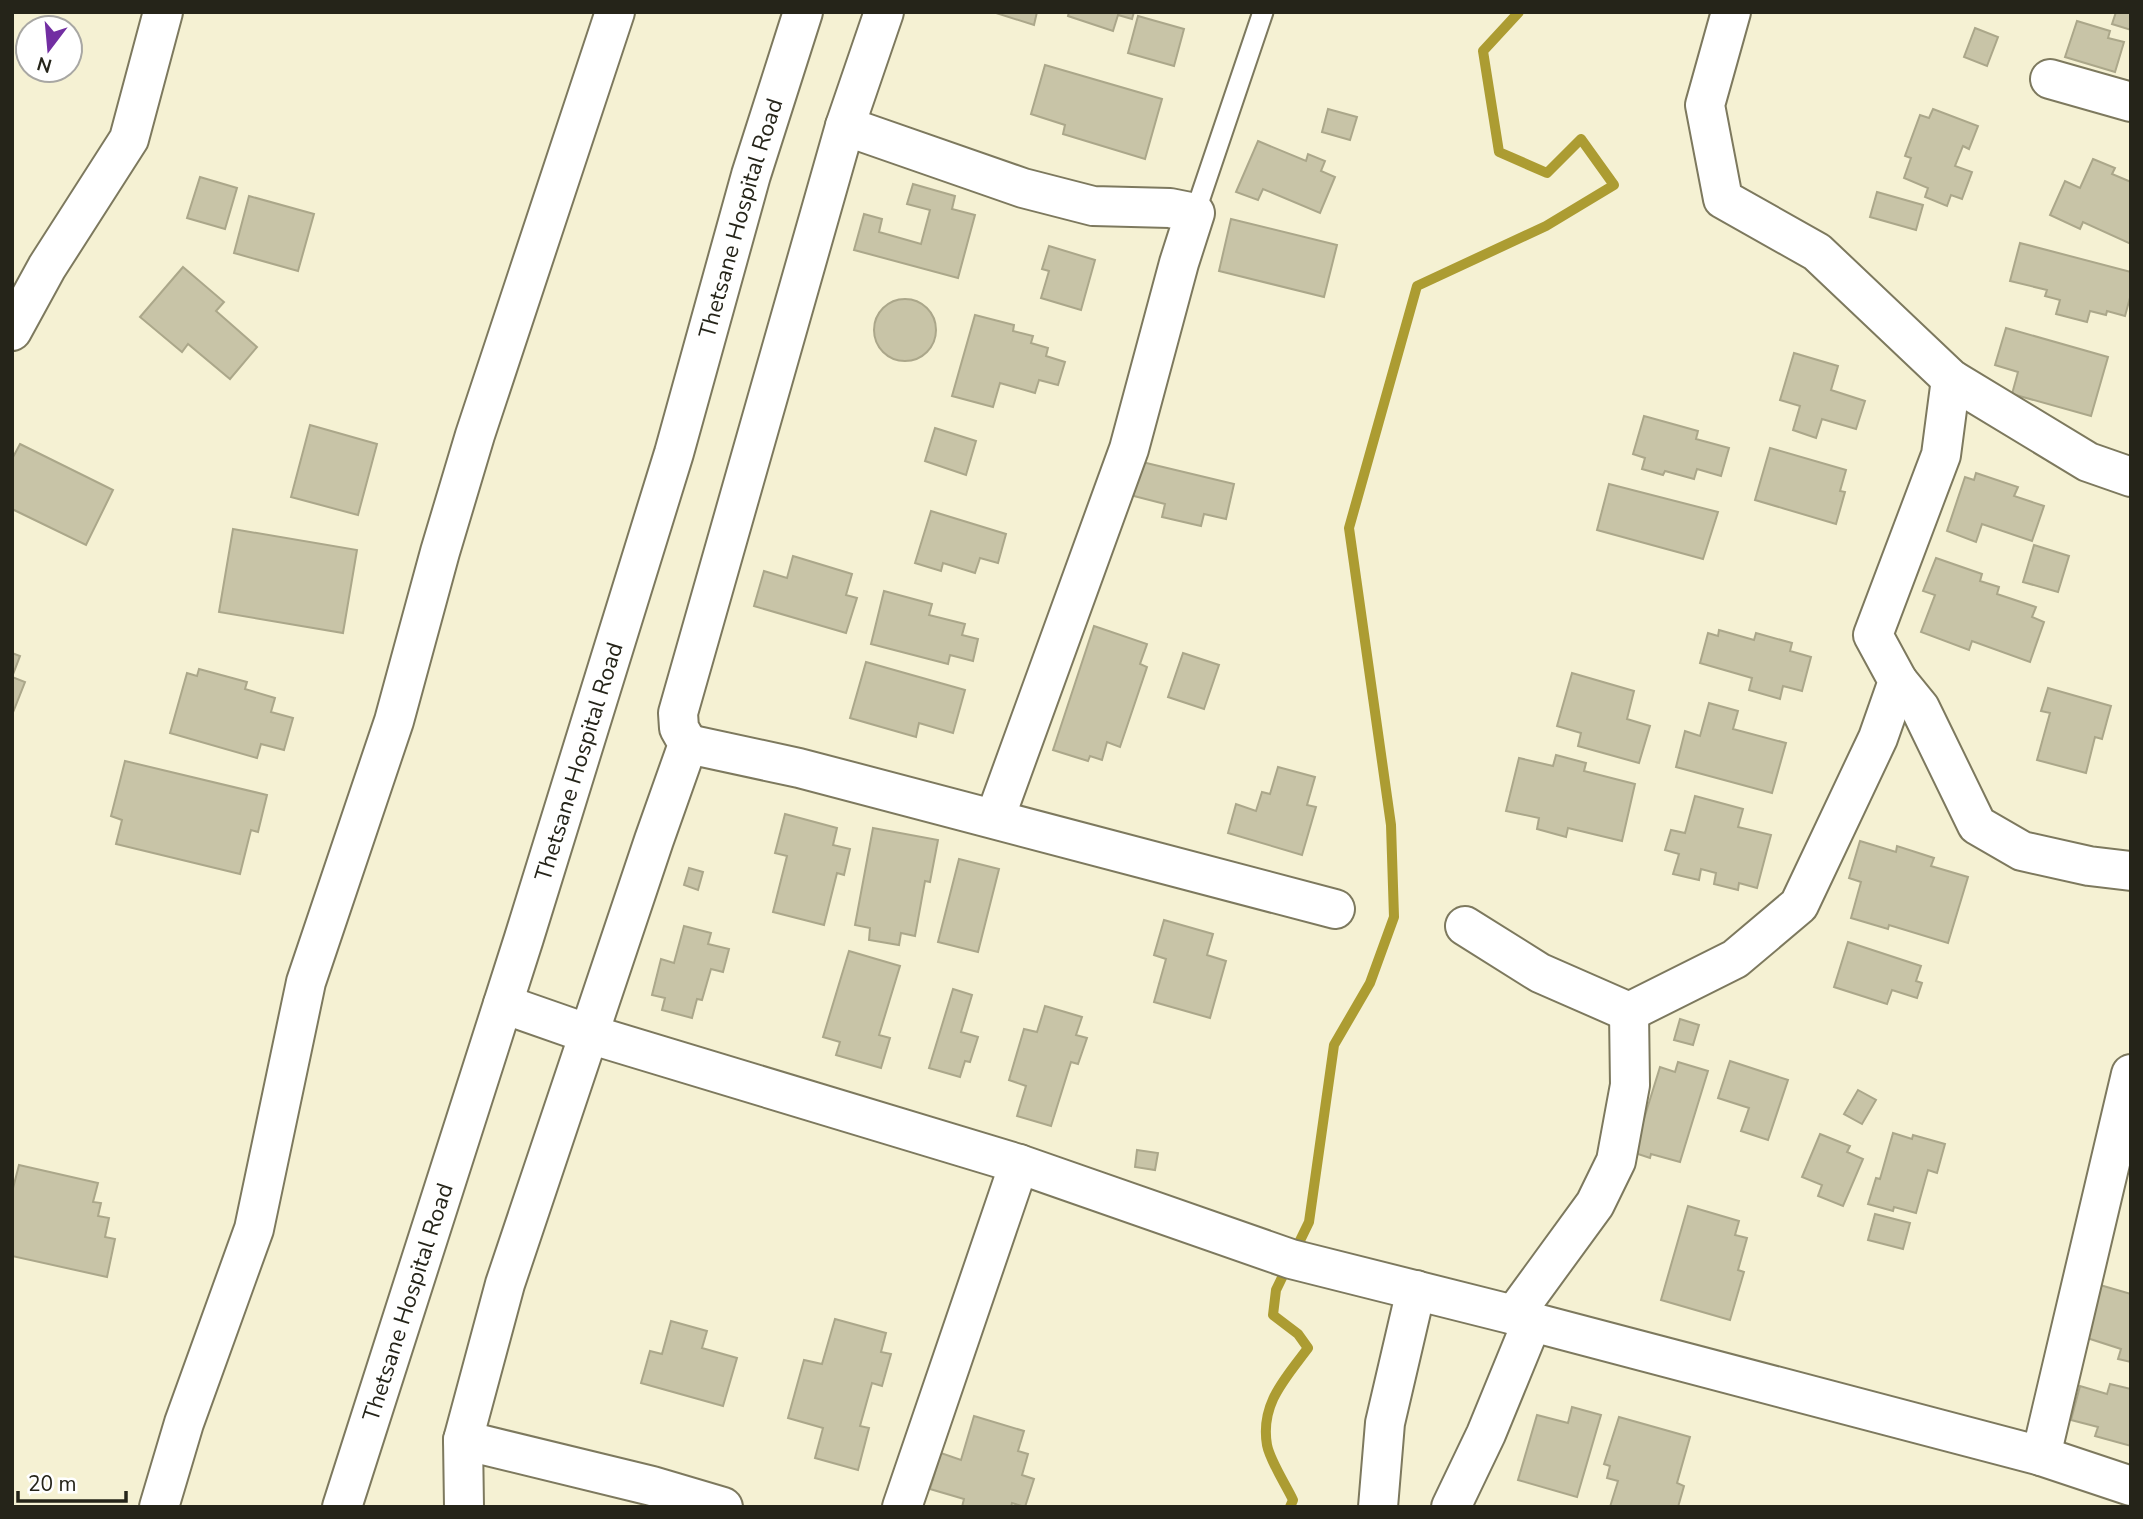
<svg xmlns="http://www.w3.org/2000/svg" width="2143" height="1519" viewBox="0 0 2143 1519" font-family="'Nunito Sans',sans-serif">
	<rect width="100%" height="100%" fill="#f5f1d3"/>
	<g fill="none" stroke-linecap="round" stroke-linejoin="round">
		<path stroke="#ac9c32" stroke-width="10" d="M1290,1507L1293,1500C1286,1485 1270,1461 1267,1445C1260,1404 1285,1379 1308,1348L1298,1334L1273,1315L1276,1290L1309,1222L1334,1045L1370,983L1394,917L1391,825L1349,528L1417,286L1546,226L1614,185L1581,139L1547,173L1499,152L1483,51L1519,12"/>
	</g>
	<g fill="#c8c4a7" stroke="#aba78a" stroke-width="2">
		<polygon points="993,12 1037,12 1034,25"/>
		<polygon points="1069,12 1134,12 1132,19 1118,15 1113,31 1068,16"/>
		<polygon points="2116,12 2131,12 2131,30 2112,24"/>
		<polygon points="1138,16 1184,29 1174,66 1128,53"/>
		<polygon points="2077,21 2110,31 2108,38 2124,42 2115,72 2065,57"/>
		<polygon points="1975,28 1998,37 1987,66 1964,57"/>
		<polygon points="1045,65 1162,99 1145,159 1063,134 1065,125 1031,114"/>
		<polygon points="1328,109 1357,117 1350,140 1322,132"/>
		<polygon points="1933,109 1978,126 1969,149 1963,146 1955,166 1972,172 1962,199 1951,195 1947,206 1925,197 1928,188 1904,178 1911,158 1905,156 1920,115 1929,118"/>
		<polygon points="1258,141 1306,161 1308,154 1325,161 1321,171 1335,177 1320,213 1263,189 1258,200 1236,192"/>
		<polygon points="2093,159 2115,168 2112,174 2131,182 2131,244 2083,222 2080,229 2050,215 2065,181 2080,188"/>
		<polygon points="200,177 237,188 225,229 187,218"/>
		<polygon points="913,184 955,196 952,209 975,215 958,278 854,250 864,214 882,219 879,232 921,244 930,210 907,204"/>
		<polygon points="1877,192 1923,205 1916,230 1870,217"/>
		<polygon points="249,196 314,214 298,271 234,253"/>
		<polygon points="1231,219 1337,245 1324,297 1219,271"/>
		<polygon points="2020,243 2131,272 2131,294 2125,316 2107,311 2106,315 2090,311 2087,322 2056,314 2060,300 2045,296 2047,290 2010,281"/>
		<polygon points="1049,246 1095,260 1081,310 1041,298 1049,271 1042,269"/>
		<polygon points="183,267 224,302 216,311 257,347 230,379 188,344 182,352 140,317"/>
		<circle cx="905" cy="330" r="31"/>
		<polygon points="975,315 1014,325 1013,331 1033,336 1031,343 1048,348 1046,356 1065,362 1058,385 1039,380 1035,393 1000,383 993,407 952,396"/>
		<polygon points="2006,328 2108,357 2091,416 2012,394 2018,372 1995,365"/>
		<polygon points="1794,353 1838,366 1831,390 1865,401 1856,429 1822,419 1816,438 1793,430 1800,406 1780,400"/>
		<polygon points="1644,416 1698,431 1696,439 1729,448 1721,476 1697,469 1694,479 1665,471 1663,475 1642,469 1645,458 1633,454"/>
		<polygon points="310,425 377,444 358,515 291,497"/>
		<polygon points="935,428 976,441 966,475 925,461"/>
		<polygon points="20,444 113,490 86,545 12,509 12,459"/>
		<polygon points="1770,448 1846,470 1840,491 1845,492 1836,524 1755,500"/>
		<polygon points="1138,461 1234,484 1226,519 1204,514 1201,526 1162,517 1165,504 1130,495"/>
		<polygon points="1976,473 2018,487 2014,496 2044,506 2032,541 1982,524 1976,542 1947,531 1965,477 1974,480"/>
		<polygon points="1609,484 1718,512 1703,559 1597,530"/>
		<polygon points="931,511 1006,534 998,563 980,558 975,573 943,563 941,571 915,563"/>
		<polygon points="233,529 357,550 343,633 219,612"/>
		<polygon points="2034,545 2069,556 2058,592 2023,582"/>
		<polygon points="793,556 852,574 846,595 857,598 846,633 754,606 764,571 787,578"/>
		<polygon points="1936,558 1982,574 1980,581 1999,587 1997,594 2036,607 2032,617 2044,622 2030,662 1972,641 1969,650 1921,632 1935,595 1923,591"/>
		<polygon points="884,591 932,604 929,615 965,624 962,635 978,639 973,661 950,655 948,664 871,644"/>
		<polygon points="1094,626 1147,644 1140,664 1147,667 1120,747 1107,742 1102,760 1090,756 1088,761 1053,750"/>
		<polygon points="1719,630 1754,640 1756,633 1792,643 1790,651 1811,657 1802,691 1783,686 1780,699 1749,690 1752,678 1700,663 1708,633 1718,636"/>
		<polygon points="12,653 20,656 12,677 25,682 12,715"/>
		<polygon points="1183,653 1219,665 1204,709 1168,697"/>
		<polygon points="866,662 965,690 953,733 919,723 916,737 850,718"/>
		<polygon points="199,669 247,682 245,689 275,698 271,712 293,718 284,750 261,744 257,758 170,733 187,673 197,676"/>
		<polygon points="1572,673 1634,691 1627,719 1650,726 1639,763 1578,746 1581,733 1557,726"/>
		<polygon points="2048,688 2111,706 2102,739 2095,737 2086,773 2037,760 2050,713 2041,711"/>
		<polygon points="1709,703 1738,711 1733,729 1786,743 1772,793 1676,767 1685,731 1700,736"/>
		<polygon points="1556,755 1586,763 1584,771 1635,784 1622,841 1568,828 1566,837 1537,829 1539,818 1506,811 1519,758 1553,766"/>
		<polygon points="125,761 267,795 258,832 251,830 240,874 116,844 122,820 111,816"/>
		<polygon points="1278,767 1315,777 1307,805 1316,807 1302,855 1228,833 1236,804 1256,811 1262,792 1270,794"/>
		<polygon points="1695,796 1743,809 1738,827 1771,835 1757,888 1739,883 1738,890 1714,884 1716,873 1701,869 1699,880 1673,874 1679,854 1665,850 1671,830 1685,833"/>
		<polygon points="785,814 837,828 833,845 850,849 844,875 837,873 824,925 773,912 787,856 775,853"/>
		<polygon points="873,828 938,840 930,882 925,881 915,936 901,933 899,945 869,940 870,928 855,925"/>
		<polygon points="1860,841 1896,852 1897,846 1934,858 1931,866 1968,877 1948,943 1889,925 1888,929 1851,918 1861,882 1849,878"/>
		<polygon points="959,859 999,869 978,952 938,942"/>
		<polygon points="689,868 703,872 698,890 684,885"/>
		<polygon points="1164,920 1213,934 1207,955 1226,961 1210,1018 1154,1002 1166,959 1154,955"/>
		<polygon points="684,926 711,933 708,944 729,949 723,972 711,969 702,1000 697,999 692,1018 662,1010 665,998 652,995 661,959 674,963"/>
		<polygon points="1848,942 1921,966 1916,981 1922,983 1917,998 1892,990 1887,1004 1834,987"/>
		<polygon points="849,951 900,966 879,1035 890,1038 881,1068 836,1055 840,1042 823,1037"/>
		<polygon points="953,989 972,995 961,1032 978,1037 970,1062 965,1061 960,1077 929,1068"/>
		<polygon points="1045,1006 1082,1017 1076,1035 1087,1038 1078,1064 1071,1062 1051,1126 1017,1116 1026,1086 1009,1080 1024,1029 1037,1032"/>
		<polygon points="1680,1019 1699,1025 1693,1045 1674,1040"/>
		<polygon points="1730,1061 1788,1080 1768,1140 1741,1131 1749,1108 1718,1098"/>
		<polygon points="1678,1062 1708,1071 1680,1162 1651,1154 1650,1158 1620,1148 1629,1118 1643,1122 1660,1067 1675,1072"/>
		<polygon points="1858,1090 1876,1100 1862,1124 1844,1114"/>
		<polygon points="1893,1133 1912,1139 1913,1135 1945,1144 1937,1173 1928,1170 1916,1213 1894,1207 1893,1211 1868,1204 1876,1178 1880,1179"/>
		<polygon points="1820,1134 1850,1146 1847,1152 1863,1159 1843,1206 1818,1196 1822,1185 1802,1177"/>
		<polygon points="1137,1150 1158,1153 1155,1170 1135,1167"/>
		<polygon points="19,1165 98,1183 93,1202 101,1203 98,1216 109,1218 105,1237 115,1239 107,1277 12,1256 12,1192"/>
		<polygon points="1688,1206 1739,1221 1735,1235 1747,1238 1738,1270 1744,1272 1730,1320 1661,1300"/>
		<polygon points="1875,1214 1910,1223 1903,1249 1868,1240"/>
		<polygon points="2100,1285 2131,1294 2131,1362 2118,1359 2121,1349 2084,1337"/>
		<polygon points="835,1319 886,1333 881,1352 891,1354 882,1386 872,1383 860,1426 869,1428 858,1470 815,1458 823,1428 788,1418 804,1360 822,1364"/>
		<polygon points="671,1321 707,1331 702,1348 737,1358 723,1406 641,1383 650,1351 662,1354"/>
		<polygon points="2110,1384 2131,1389 2131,1446 2095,1436 2098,1427 2071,1420 2080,1386 2107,1394"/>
		<polygon points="1572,1407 1601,1415 1577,1497 1518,1480 1537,1415 1568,1423"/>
		<polygon points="974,1416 1024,1431 1018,1451 1028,1454 1022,1475 1034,1479 1025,1507 1012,1503 1011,1507 962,1507 964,1499 930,1489 941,1453 961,1460"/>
		<polygon points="1619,1417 1690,1437 1677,1483 1684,1486 1678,1507 1610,1507 1618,1481 1607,1478 1610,1466 1604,1464"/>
	</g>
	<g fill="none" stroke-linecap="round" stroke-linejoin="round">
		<g stroke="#7d795e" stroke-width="23">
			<polyline id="service" points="1195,213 1263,12"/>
		</g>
		<g stroke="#7d795e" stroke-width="42">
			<g id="minor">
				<polyline points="1731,12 1705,105 1723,199 1817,252 1951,379 2088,462 2131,477"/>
				<polyline points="2050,79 2131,102"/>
				<polyline points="845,126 1023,188 1093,206 1170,208 1195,213 1179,263 1129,449 995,818"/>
				<polyline points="12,331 47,267 129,139 163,12"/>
				<polyline points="1898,681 1920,708 1977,825 2022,851 2089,866 2131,871"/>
				<polyline points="688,744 799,768 1335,909"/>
				<polyline points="1465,926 1540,973 1629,1012 1735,959 1799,905 1878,738 1898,681 1873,635 1941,455 1951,379"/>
				<polyline points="503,1004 589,1034 1019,1164 1291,1259 1514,1315 1532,1322 2041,1456 2131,1486"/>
				<polyline points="1514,1315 1595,1204 1616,1161 1630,1085 1629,1012"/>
				<polyline points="463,1440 652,1486 723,1507"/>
				<polyline points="2041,1456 2131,1074"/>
				<polyline points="159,1507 184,1423 254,1229 306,982 394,721 440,552 475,435 615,12"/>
				<polyline points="464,1507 463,1440 505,1284 654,840 688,744 679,728 678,713 845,126 884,12"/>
				<polyline points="902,1507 1019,1164"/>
				<polyline points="1378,1507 1385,1423 1416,1290"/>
				<polyline points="1451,1507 1486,1434 1532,1322"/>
			</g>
		</g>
		<g stroke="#7d795e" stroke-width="42">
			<g id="secondary">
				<path id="s1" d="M342,1507L524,938L674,453L751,175L803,12"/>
			</g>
		</g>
		<use href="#service" stroke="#fff" stroke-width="19"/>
		<use href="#minor" stroke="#fff" stroke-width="38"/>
		<use href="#secondary" stroke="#fff" stroke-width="38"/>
	</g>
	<g text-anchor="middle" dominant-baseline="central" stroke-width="7" stroke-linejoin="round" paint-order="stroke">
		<g font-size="23" fill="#252419" stroke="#fff">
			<text stroke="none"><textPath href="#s1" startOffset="1349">Thetsane Hospital Road</textPath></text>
			<text stroke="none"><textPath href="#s1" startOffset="782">Thetsane Hospital Road</textPath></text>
			<text stroke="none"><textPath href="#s1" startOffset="215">Thetsane Hospital Road</textPath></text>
		</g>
	</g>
	<rect width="2143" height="1519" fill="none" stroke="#252419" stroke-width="28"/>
	<g transform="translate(49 49) rotate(196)"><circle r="33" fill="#ffffff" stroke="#a8a7a3" stroke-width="2"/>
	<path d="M0-5L12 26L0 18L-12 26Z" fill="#722ea2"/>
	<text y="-10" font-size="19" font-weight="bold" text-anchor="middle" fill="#252419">N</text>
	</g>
	<path d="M18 1491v10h108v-10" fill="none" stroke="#252419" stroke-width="3.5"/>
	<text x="28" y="1491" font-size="21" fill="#252419" stroke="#ffffff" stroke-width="5" paint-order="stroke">20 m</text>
</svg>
